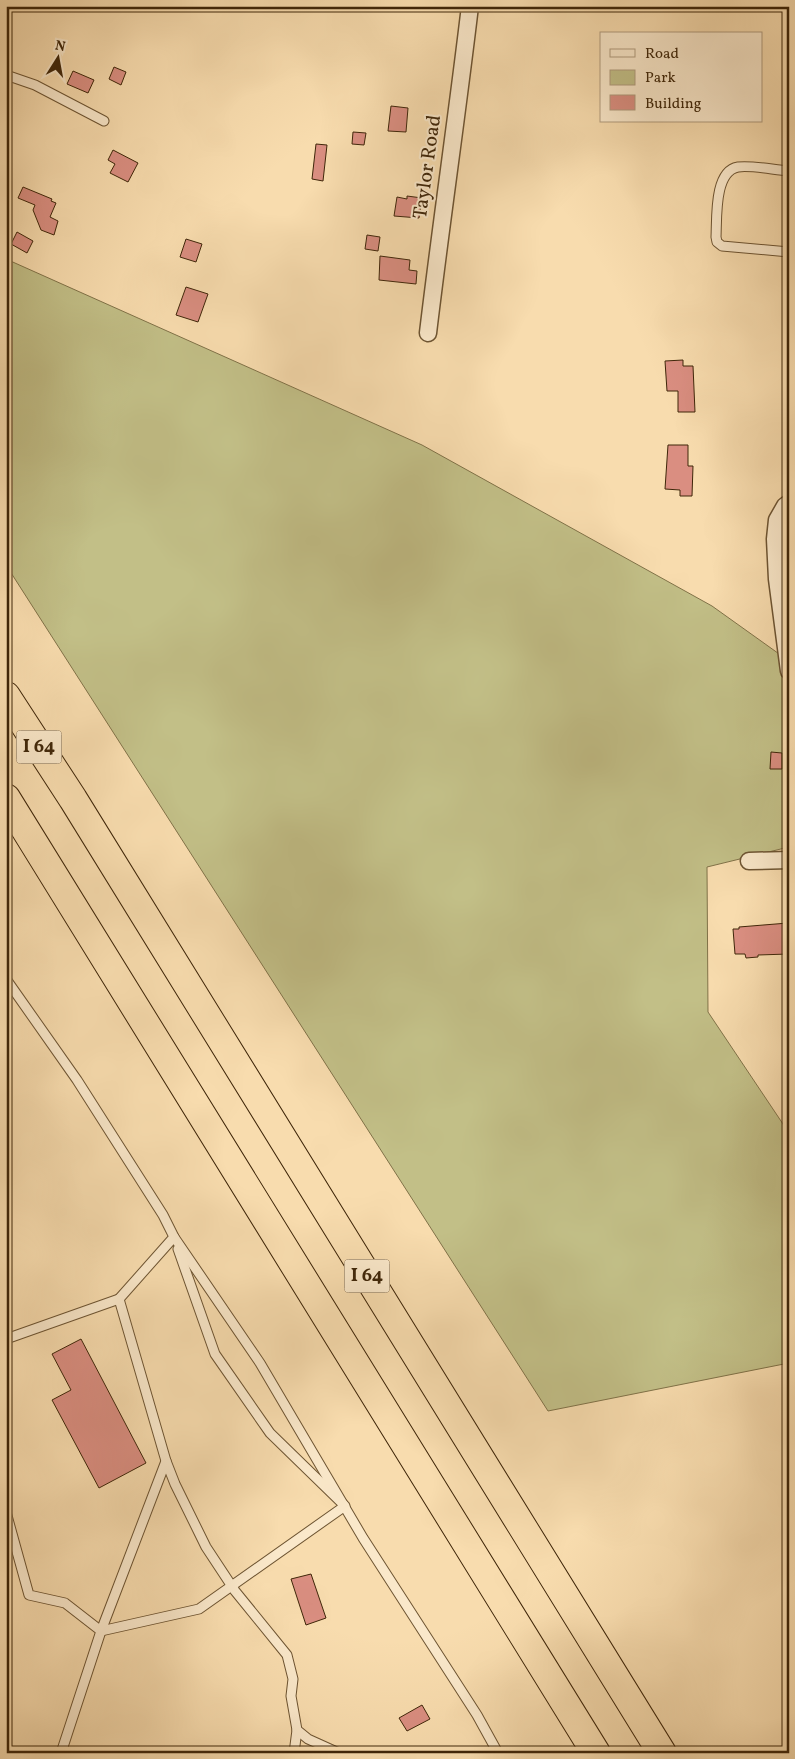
<svg xmlns="http://www.w3.org/2000/svg" width="795" height="1759" viewBox="0 0 795 1759" font-family="Vollkorn,serif">
	<rect width="100%" height="100%" fill="#f8dcae"/>
	<filter id="stains"><feTurbulence type="fractalNoise" baseFrequency=".004" numOctaves="4"/><feColorMatrix values="0 0 0 0 .2 0 0 0 0 .09 0 0 0 0 .02 0 0 0 .5 -.17"/></filter>
	<radialGradient id="worn" r=".72"><stop offset=".6" stop-color="#630" stop-opacity="0"/><stop offset="1" stop-color="#630" stop-opacity=".3"/></radialGradient>
	<polygon fill="#c2bf87" stroke="#807248" points="6,259 422,445 712,606 789,661 789,847 707,867 708,1012 789,1133 789,1363 548,1411 6,565"/>
	<g fill="#da8e81" stroke="#3f2609">
		<polygon points="114,67 126,72 121,85 109,79"/>
		<polygon points="73,71 94,80 88,93 67,84"/>
		<polygon points="391,106 408,108 406,132 388,131"/>
		<polygon points="353,132 366,133 364,145 352,144"/>
		<polygon points="316,144 327,145 323,181 312,179"/>
		<polygon points="113,150 138,163 128,182 110,173 115,164 108,160"/>
		<polygon points="23,187 52,199 51,201 56,203 50,217 58,221 54,235 41,230 33,210 35,205 18,198"/>
		<polygon points="407,196 422,198 419,218 394,216 397,197 407,199"/>
		<polygon points="17,232 33,241 27,253 11,244"/>
		<polygon points="367,235 380,237 378,251 365,249"/>
		<polygon points="186,239 202,244 196,262 180,257"/>
		<polygon points="380,256 410,260 409,270 417,271 416,284 379,280"/>
		<polygon points="186,287 208,294 198,322 176,315"/>
		<polygon points="683,360 683,366 693,366 695,412 678,412 678,391 667,391 665,361"/>
		<polygon points="668,445 688,445 688,466 693,466 692,496 680,496 680,490 665,489"/>
		<polygon points="771,752 782,753 782,769 770,769"/>
		<polygon points="788,923 789,954 758,955 758,957 746,958 745,954 735,954 733,929 739,929 739,927"/>
		<polygon points="81,1339 146,1463 99,1488 52,1400 71,1390 52,1354"/>
		<polygon points="311,1574 326,1618 306,1625 291,1579"/>
		<polygon points="422,1705 430,1719 407,1731 399,1718"/>
	</g>
	<g fill="none" stroke-linecap="round" stroke-linejoin="round">
		<g stroke="#6d5432" stroke-width="11">
			<g id="lane">
				<polyline points="6,75 35,85 104,121"/>
				<path d="M789,171C774,170 752,165 738,167C714,171 717,218 716,237L717,242L722,246L789,252"/>
				<polyline points="6,979 77,1080 163,1215 174,1237 119,1299 166,1461 175,1484 206,1547 235,1591 287,1655 293,1679 291,1696 297,1730 308,1739 339,1753"/>
				<polyline points="174,1237 260,1363 363,1538 477,1715 498,1753"/>
				<polyline points="6,1339 119,1299"/>
				<polyline points="6,1512 29,1595 65,1603 101,1631 61,1753"/>
				<polyline points="101,1631 199,1609 345,1506 270,1433 215,1354 178,1249"/>
				<polyline points="101,1631 166,1461"/>
				<polyline points="294,1753 297,1730"/>
			</g>
		</g>
		<g stroke="#6d5432" stroke-width="19">
			<g id="street">
				<path d="M428,333C441,224 457,116 470,6"/>
				<polyline points="789,503 785,506 777,520 775,539 777,579 789,671"/>
				<polyline points="749,861 789,860"/>
			</g>
		</g>
		<g stroke="#3f2609" stroke-width="30">
			<g id="highway">
				<polyline points="6,696 73,799 662,1753"/>
				<polyline points="6,798 596,1753"/>
			</g>
		</g>
		<use href="#lane" stroke="#fae8ca" stroke-width="9"/>
		<use href="#street" stroke="#fae8ca" stroke-width="16"/>
		<use href="#highway" stroke="#f8dcae" stroke-width="28"/>
	</g>
	<g text-anchor="middle" dominant-baseline="central" stroke-width="4" stroke-linejoin="round" paint-order="stroke">
		<g fill="#fae8ca" stroke="#776043" stroke-width="1">
			<rect x="16.5" y="730.5" width="45" height="33" rx="4"/>
			<rect x="344.5" y="1259.5" width="45" height="33" rx="4"/>
		</g>
		<g font-size="19" font-weight="bold" fill="#3f2609">
			<text x="39" y="747">I 64</text>
			<text x="367" y="1276">I 64</text>
		</g>
		<g font-size="20" fill="#3f2609" stroke="#fae8ca">
			<text transform="translate(428 167) rotate(-82)">Taylor Road</text>
		</g>
	</g>
	<rect width="795" height="1759" fill="none" stroke="#f8dcae" stroke-width="25"/>
	<rect x="8" y="8" width="780" height="1744" fill="none" stroke="#3f2609" stroke-width="2.5"/>
	<rect x="12" y="12" width="770" height="1734" fill="none" stroke="#3f2609"/>
	<rect x="600" y="32" width="162" height="90" fill="#fae8ca" stroke="#af9a7d"/>
	<rect x="610" y="49" width="25" height="8" fill="#fae8ca" stroke="#af9a7d"/>
	<text x="645" y="58" font-size="15" fill="#3f2609">Road</text>
	<rect x="610" y="70" width="25" height="15" fill="#c2bf87" stroke="#af9a7d"/>
	<text x="645" y="82" font-size="15" fill="#3f2609">Park</text>
	<rect x="610" y="95" width="25" height="15" fill="#da8e81" stroke="#af9a7d"/>
	<text x="645" y="108" font-size="15" fill="#3f2609">Building</text>
	<g transform="translate(58 58) rotate(11)" stroke="#fae8ca" stroke-width="4" paint-order="stroke">
	<path d="M0-4L9 19L0 12L-9 19Z" fill="#3f2609"/>
	<text y="-8" font-size="14" font-weight="bold" text-anchor="middle" fill="#3f2609">N</text>
	</g>
	<rect width="100%" height="100%" filter="url(#stains)"/>
	<rect width="100%" height="100%" fill="url(#worn)"/>
</svg>
